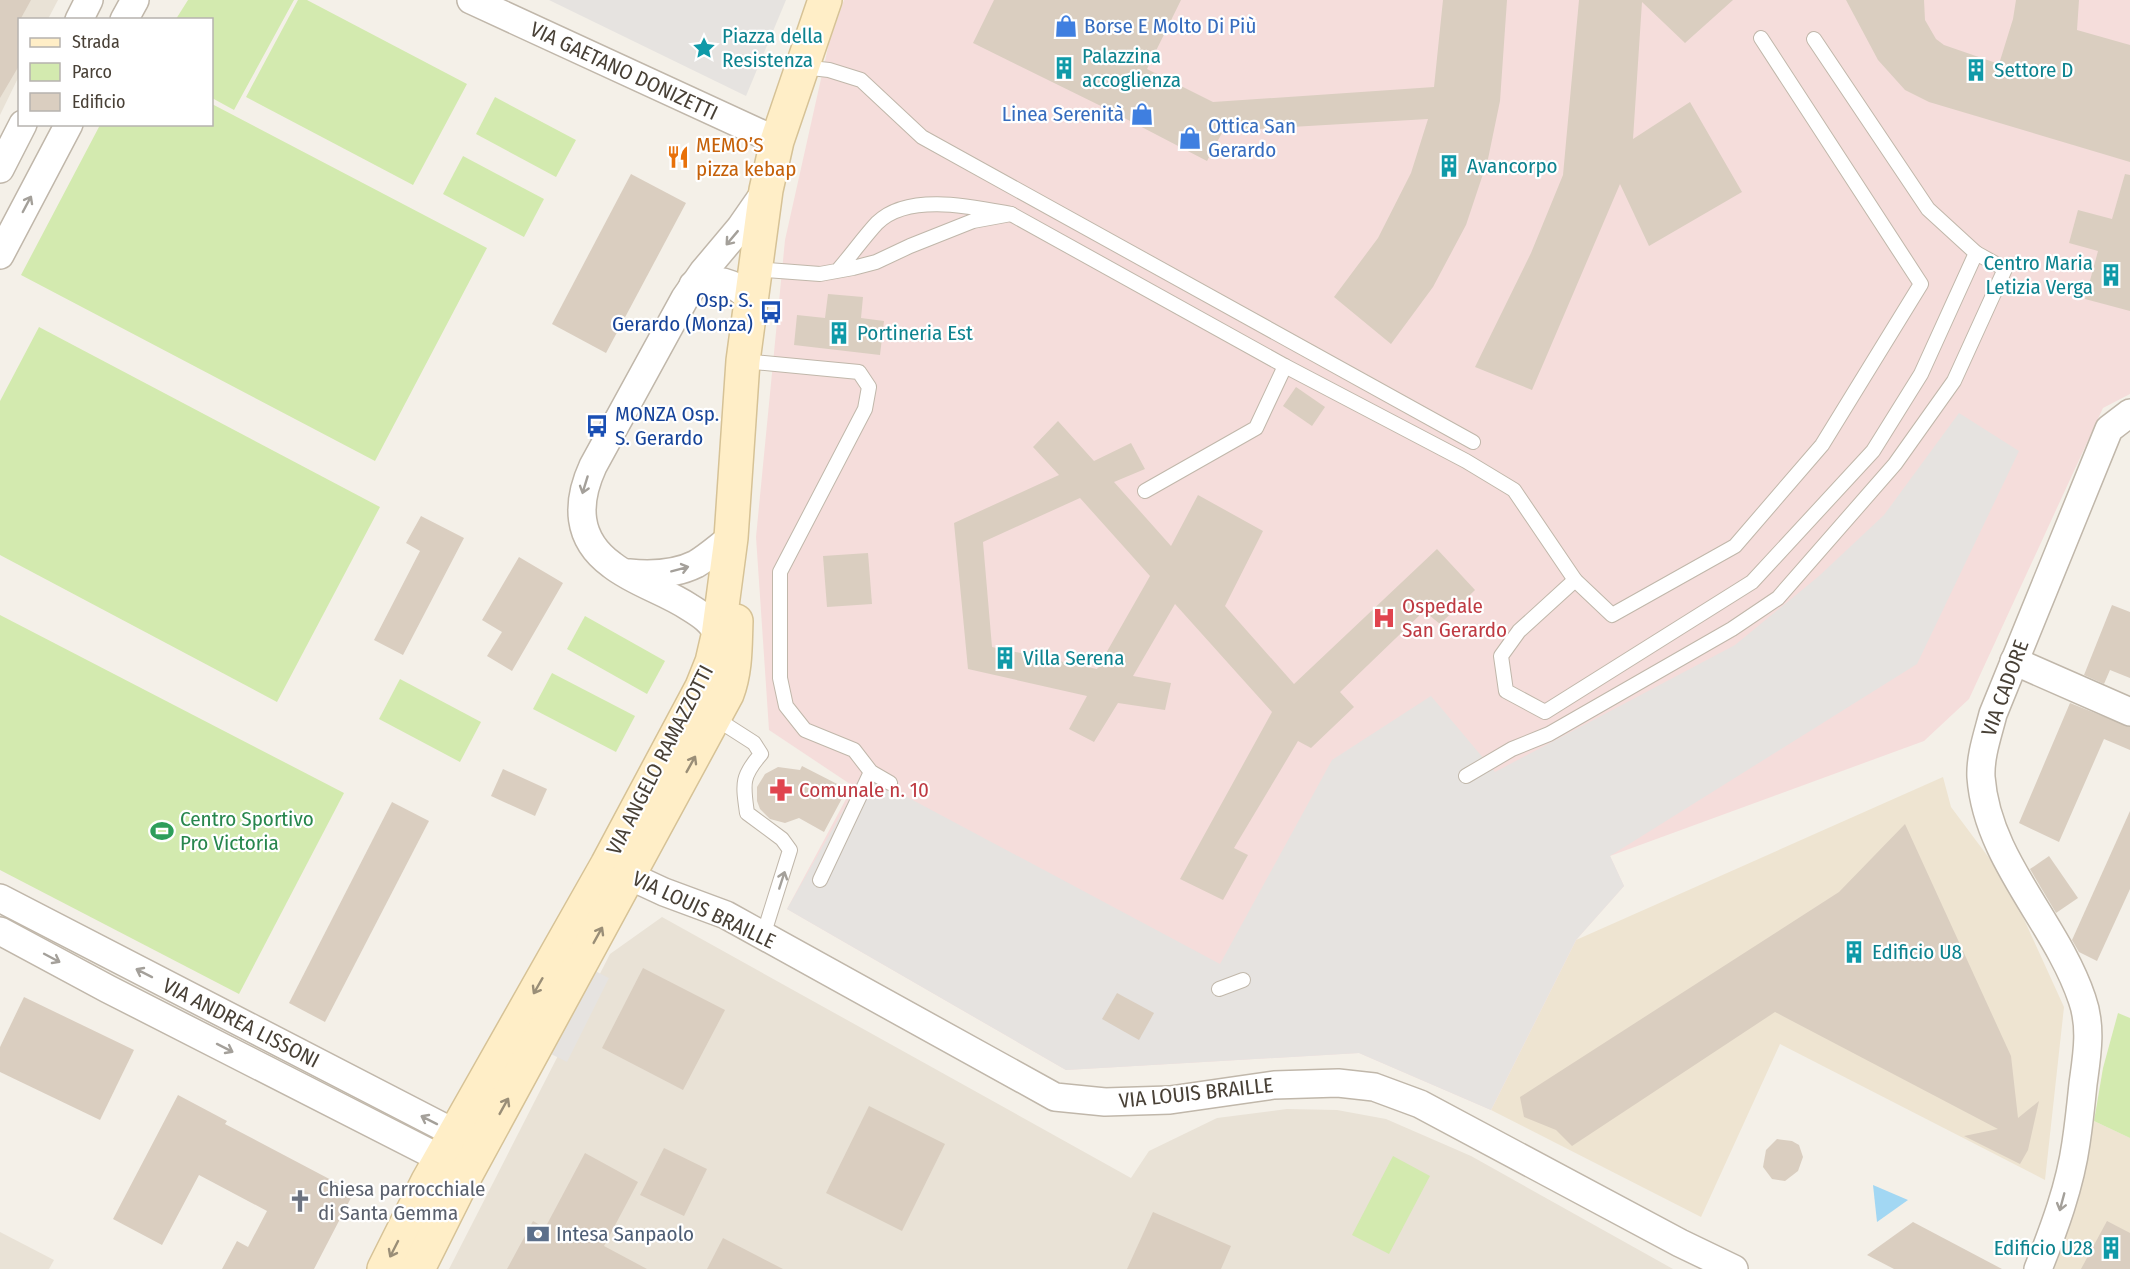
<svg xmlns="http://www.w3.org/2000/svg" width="2130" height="1269" viewBox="0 0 2130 1269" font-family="'Fira Sans Condensed',sans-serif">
	<rect width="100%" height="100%" fill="#f4f0e8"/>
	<g fill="#e9e2d6">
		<polygon points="0,0 58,0 48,19 20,20 19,76 0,115"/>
		<polygon points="662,917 1131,1178 1149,1151 1217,1118 1287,1109 1337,1110 1386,1119 1471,1156 1673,1269 449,1269 610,954"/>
		<polygon points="0,1232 54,1260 49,1269 0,1269"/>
	</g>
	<g fill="#eee4d1">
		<polygon points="1943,777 1951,807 2007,882 2064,1007 2045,1180 1780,1044 1701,1217 1491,1110 1576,940"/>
		<polygon points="2094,1121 2130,1138 2130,1269 2054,1269"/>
	</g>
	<polygon fill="#f5dddb" points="844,0 2130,0 2130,394 2103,408 1969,699 1924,741 1610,856 1624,886 1576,940 1491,1110 1359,1053 1066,1070 787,909 853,786 769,730 756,537 785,240 829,43"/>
	<g fill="#d3eaaf">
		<polygon points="188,0 294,0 234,110 212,98 212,20 176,19"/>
		<polygon points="298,0 307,0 467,84 413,185 246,97"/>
		<polygon points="495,97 576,140 556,177 476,134"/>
		<polygon points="212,104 487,248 375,461 21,275 100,125 212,124"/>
		<polygon points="463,156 544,199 524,237 443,194"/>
		<polygon points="39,327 380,507 277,702 0,555 0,401"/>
		<polygon points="0,615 344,793 239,994 0,870"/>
		<polygon points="585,616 665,661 647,694 567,649"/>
		<polygon points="552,673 635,716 616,752 533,709"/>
		<polygon points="400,679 481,722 460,762 379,719"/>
		<polygon points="2118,1013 2130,1018 2130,1138 2094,1121 2103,1068"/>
		<polygon points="1393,1156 1430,1176 1389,1254 1352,1235"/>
	</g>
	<g fill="#e6e3e0">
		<polygon points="549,0 786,0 746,96"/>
		<polygon points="1959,413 2019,451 1917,664 1610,856 1624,886 1576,940 1491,1110 1359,1053 1066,1070 787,909 864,774 1220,964 1332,760 1431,696 1495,772 1735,645 1819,576 1884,515"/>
		<polygon points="593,970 609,978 567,1062 551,1054"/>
	</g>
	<polygon fill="#a2d7f3" points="1873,1185 1908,1200 1877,1222"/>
	<g fill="#dacec0" fill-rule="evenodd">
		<polygon points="0,0 31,0 20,20 20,64 0,98"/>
		<polygon points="994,0 1181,0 1147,69 1213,102 1434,87 1443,0 1507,0 1500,101 1488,159 1466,225 1433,287 1391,344 1334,297 1378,238 1411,173 1428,119 1223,131 1207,161 1107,109 973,43"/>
		<polygon points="1579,0 1733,0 1685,43 1642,2 1633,139 1690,102 1742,192 1649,246 1620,184 1532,390 1475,367 1531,253 1563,175"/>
		<polygon points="1846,0 1924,0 1925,20 1936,39 1944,45 1999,64 2013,19 2016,0 2079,0 2077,30 2130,45 2130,162 1929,102 1905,90 1878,60"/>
		<polygon points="631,174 686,203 606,353 552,324"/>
		<polygon points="2125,174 2130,175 2130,311 2085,299 2098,251 2069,243 2078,210 2112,219"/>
		<polygon points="828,294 863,297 861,318 884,321 880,355 794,345 797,315 825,318"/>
		<polygon points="1296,387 1325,407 1312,426 1283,406"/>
		<path d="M1058,421L1094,461L1131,443L1145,469L1114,482L1171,546L1198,495L1263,531L1225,606L1294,684L1437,549L1475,590L1440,624L1424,611L1340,692L1354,707L1311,748L1298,741L1234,848L1248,855L1223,900L1180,879L1272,712L1175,604L1133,676L1171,683L1165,710L1118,703L1094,742L1069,729L1087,696L968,669L954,523L1059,475L1033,447ZM1080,498L1150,576L1097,669L992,647L983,542Z"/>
		<polygon points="421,516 464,538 403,655 374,640 420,551 406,543"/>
		<polygon points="868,553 872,604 827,607 823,556"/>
		<polygon points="519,557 563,583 512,671 487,656 502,632 482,620"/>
		<polygon points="2112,605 2130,612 2130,678 2110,670 2104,684 2084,675"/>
		<polygon points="2070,703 2130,727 2130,750 2104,739 2059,842 2019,823"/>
		<polygon points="802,766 847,789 824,832 799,818 785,823 770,819 760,809 757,801 757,787 765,774 778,767 800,770"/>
		<polygon points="503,769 547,789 535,816 491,796"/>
		<polygon points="392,802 429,821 325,1022 289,1003"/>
		<polygon points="2130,811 2130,889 2097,961 2079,952 2072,940"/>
		<polygon points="1905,824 2011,1056 2018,1118 2039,1101 2028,1150 2020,1164 1964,1136 1998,1129 1775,1012 1572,1146 1556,1130 1524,1117 1520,1097 1839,892"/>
		<polygon points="2049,856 2078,898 2056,913 2030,869"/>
		<polygon points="643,968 725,1010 683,1090 602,1048"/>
		<polygon points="1117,993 1154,1013 1139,1040 1102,1019"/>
		<polygon points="24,997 134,1050 100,1120 0,1072 0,1047"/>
		<polygon points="178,1095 227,1121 225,1124 354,1192 314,1269 222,1269 237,1241 248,1247 267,1211 199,1175 162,1245 113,1219"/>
		<polygon points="869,1106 945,1144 902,1231 826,1193"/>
		<polygon points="1777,1139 1792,1141 1799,1145 1803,1157 1798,1171 1785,1181 1772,1179 1763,1167 1766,1150"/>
		<polygon points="664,1148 707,1169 684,1216 640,1195"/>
		<polygon points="585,1153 638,1182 604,1246 647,1269 507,1269 533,1221 545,1228"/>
		<polygon points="1153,1212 1231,1246 1221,1269 1127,1269"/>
		<polygon points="2107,1221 2130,1233 2130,1269 2081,1269"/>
		<polygon points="1913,1222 2002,1269 1894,1269 1867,1255"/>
		<polygon points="723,1238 783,1269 707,1269"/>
	</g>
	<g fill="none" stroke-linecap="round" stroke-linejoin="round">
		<g stroke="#c0b7aa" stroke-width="16">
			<g id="lane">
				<polyline points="802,67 829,70 861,80 922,137 1473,442"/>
				<polyline points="1011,214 1285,366"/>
				<path d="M754,269L820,274L853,268L876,262L910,246L973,221L1011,214C974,207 908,192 877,223C864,237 852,254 839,269"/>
				<polyline points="743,361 859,372 869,387 865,409 780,572 780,678 786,706 805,730 854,750 871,772 890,783"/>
				<polyline points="1145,491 1256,428 1285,366 1466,461 1514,490 1575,580 1612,615 1735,546 1822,445 1921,284 1761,38"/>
				<polyline points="1575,580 1519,631 1501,656 1506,691 1545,712 1752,582 1873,451 1921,374 1976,253 1928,209 1814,39"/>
				<path d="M715,718L754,743L761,754C741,777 743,784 747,813L782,839L790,850L763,936"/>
				<polyline points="1466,776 1512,749 1549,734 1732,629 1778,598 1895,464 1954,381 2005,269 1976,253"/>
				<polyline points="820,880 871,772"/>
				<polyline points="1219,989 1243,980"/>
			</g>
		</g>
		<g stroke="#c0b7aa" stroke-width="30">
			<g id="street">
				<polyline points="471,0 777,141"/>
				<polyline points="79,20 89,0"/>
				<polyline points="124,20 135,0"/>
				<polyline points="0,169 23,124"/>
				<polyline points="0,255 69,124"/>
				<path d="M693,285C716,277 733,281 751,299"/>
				<path d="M629,573C650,575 676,574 696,564C708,557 720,546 731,538"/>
				<path d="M718,636C713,622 702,615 689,607C665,591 635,583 612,565C576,539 576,503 593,466L685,298L703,272L740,228L765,192"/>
				<polyline points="2014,661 2130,712"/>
				<polyline points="610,867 664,892 726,915 1055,1097 1105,1102 1170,1100 1274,1085 1338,1083 1374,1087 1420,1104 1680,1243 1734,1269"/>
				<polyline points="0,898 472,1142"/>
				<polyline points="0,931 108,989 457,1167"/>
				<path d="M2038,1269C2054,1229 2070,1186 2076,1143C2079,1123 2081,1104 2083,1084C2087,1055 2092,1027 2082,999C2056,922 1987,860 1981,777C1980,756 1988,734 1993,714L2109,429L2130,413"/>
			</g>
		</g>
		<g stroke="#d6c296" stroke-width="36">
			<g id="secondary">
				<polyline points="384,1269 428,1181 607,865 702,687 712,662 718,636 731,538 743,361 766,190 777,141 825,0"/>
				<path d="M418,1269L456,1193L727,694C736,670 735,646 736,621"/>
			</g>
		</g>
		<use href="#lane" stroke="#fff" stroke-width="14"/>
		<use href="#street" stroke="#fff" stroke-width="27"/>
		<use href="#secondary" stroke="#ffeec7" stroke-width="33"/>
	</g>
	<defs><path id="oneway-shaft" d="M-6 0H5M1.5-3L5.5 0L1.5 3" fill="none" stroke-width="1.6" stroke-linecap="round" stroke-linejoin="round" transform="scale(1.5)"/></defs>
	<g stroke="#a4a09a">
		<use href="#oneway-shaft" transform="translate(27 204) rotate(-62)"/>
		<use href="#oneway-shaft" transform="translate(732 238) rotate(130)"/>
		<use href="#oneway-shaft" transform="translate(585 485) rotate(107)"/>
		<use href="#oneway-shaft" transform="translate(680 569) rotate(-15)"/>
		<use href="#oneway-shaft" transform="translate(782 880) rotate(-72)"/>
		<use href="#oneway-shaft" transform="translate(52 958) rotate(28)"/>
		<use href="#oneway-shaft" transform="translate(144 973) rotate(-153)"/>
		<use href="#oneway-shaft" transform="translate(225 1048) rotate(27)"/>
		<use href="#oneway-shaft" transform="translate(429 1120) rotate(-153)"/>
		<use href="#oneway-shaft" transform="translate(2062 1202) rotate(105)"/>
	</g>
	<g stroke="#9a8e77">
		<use href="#oneway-shaft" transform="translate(691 764) rotate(-61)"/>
		<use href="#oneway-shaft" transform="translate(598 935) rotate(-61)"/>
		<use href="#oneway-shaft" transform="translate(538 986) rotate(120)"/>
		<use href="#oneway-shaft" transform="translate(504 1106) rotate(-61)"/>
		<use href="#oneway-shaft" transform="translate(394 1249) rotate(117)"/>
	</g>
	<defs>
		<g id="shop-bare" transform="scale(1.8)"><path d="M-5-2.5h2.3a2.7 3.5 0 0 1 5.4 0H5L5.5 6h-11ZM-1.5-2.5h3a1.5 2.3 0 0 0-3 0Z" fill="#3f7fe0" stroke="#fff" stroke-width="2.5" paint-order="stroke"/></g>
		<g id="sight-bare" transform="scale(1.8)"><path d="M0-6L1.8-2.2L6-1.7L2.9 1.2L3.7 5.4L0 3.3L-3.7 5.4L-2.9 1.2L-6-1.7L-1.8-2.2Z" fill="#0f9aa8" stroke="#fff" stroke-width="2.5" paint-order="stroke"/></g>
		<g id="building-bare" transform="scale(1.8)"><path d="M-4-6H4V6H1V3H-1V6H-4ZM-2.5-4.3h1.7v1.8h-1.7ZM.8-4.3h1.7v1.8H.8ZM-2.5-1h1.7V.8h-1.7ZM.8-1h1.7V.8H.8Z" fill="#0f9aa8" stroke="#fff" stroke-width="2.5" paint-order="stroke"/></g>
		<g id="restaurant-bare" transform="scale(1.8)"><path d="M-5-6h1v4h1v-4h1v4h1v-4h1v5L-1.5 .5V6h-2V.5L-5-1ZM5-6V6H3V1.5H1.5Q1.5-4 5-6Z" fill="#e8710a" stroke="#fff" stroke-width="2.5" paint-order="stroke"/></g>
		<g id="bus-bare" transform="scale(1.8)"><path d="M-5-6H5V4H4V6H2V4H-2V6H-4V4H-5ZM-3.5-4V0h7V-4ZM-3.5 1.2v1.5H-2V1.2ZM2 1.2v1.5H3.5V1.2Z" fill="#1a4fb4" stroke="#fff" stroke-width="2.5" paint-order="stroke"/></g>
		<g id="hospital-bare" transform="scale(1.8)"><path d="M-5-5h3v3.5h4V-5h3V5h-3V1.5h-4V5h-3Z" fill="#e0444e" stroke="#fff" stroke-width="2.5" paint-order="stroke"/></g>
		<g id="pharmacy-bare" transform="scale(1.8)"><path d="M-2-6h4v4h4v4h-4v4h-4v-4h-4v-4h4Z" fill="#e0444e" stroke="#fff" stroke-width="2.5" paint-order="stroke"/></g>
		<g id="stadium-bare" transform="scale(1.8)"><path d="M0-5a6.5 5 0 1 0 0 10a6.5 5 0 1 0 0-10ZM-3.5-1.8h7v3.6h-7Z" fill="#2e9e5b" stroke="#fff" stroke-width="2.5" paint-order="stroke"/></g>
		<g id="church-bare" transform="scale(1.8)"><path d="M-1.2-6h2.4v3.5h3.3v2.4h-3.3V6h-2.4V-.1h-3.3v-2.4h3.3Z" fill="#6b7280" stroke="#fff" stroke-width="2.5" paint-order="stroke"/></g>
		<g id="bank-bare" transform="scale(1.8)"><path d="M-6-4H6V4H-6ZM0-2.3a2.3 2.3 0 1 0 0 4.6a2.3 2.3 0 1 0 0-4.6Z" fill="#5c6f8a" stroke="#fff" stroke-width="2.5" paint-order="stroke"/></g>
	</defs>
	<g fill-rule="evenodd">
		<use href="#shop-bare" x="1066" y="26"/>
		<use href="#sight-bare" x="704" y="48"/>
		<use href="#building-bare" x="1064" y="68"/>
		<use href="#building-bare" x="1976" y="70"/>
		<use href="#shop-bare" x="1142" y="114"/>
		<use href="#shop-bare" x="1190" y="138"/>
		<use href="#restaurant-bare" x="678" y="157"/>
		<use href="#building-bare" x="1449" y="166"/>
		<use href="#building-bare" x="2111" y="275"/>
		<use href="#bus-bare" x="771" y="312"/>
		<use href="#building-bare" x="839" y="333"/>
		<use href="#bus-bare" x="597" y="426"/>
		<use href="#hospital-bare" x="1384" y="618"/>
		<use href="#building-bare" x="1005" y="658"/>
		<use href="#pharmacy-bare" x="781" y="790"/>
		<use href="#stadium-bare" x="162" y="831"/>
		<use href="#building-bare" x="1854" y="952"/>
		<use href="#church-bare" x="300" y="1201"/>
		<use href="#bank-bare" x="538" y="1234"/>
		<use href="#building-bare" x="2111" y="1248"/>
	</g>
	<g text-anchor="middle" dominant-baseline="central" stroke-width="4.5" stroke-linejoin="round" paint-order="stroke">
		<g font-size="21" fill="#366cbe" stroke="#fff" text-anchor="start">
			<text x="1084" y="26">Borse E Molto Di Più</text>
			<text x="1124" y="114" text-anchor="end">Linea Serenità</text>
			<text x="1208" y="126">Ottica San<tspan x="1208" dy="24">Gerardo</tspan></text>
		</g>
		<g font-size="21" fill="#0d838f" stroke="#fff" text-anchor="start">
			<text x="722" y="36">Piazza della<tspan x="722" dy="24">Resistenza</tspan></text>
			<text x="1082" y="56">Palazzina<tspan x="1082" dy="24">accoglienza</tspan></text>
			<text x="1994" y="70">Settore D</text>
			<text x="1467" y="166">Avancorpo</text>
			<text x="2093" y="263" text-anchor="end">Centro Maria<tspan x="2093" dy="24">Letizia Verga</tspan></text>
			<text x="857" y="333">Portineria Est</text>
			<text x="1023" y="658">Villa Serena</text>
			<text x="1872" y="952">Edificio U8</text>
			<text x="2093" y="1248" text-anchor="end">Edificio U28</text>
		</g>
		<g font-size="21" fill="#484036" stroke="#fff">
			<text transform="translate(624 71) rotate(25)">VIA GAETANO DONIZETTI</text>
			<text transform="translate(2005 688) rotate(-70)">VIA CADORE</text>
			<text transform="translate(660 760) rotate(-63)">VIA ANGELO RAMAZZOTTI</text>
			<text transform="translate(704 910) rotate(25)">VIA LOUIS BRAILLE</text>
			<text transform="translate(241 1023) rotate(27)">VIA ANDREA LISSONI</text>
			<text transform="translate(1196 1093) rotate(-6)">VIA LOUIS BRAILLE</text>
		</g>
		<g font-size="21" fill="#c56008" stroke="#fff" text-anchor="start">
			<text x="696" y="145">MEMO’S<tspan x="696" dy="24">pizza kebap</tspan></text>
		</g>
		<g font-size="21" fill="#164399" stroke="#fff" text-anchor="end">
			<text x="753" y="300">Osp. S.<tspan x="753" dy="24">Gerardo (Monza)</tspan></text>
			<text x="615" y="414" text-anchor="start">MONZA Osp.<tspan x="615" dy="24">S. Gerardo</tspan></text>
		</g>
		<g font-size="21" fill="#be3a42" stroke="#fff" text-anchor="start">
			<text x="1402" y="606">Ospedale<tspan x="1402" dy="24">San Gerardo</tspan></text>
			<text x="799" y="790">Comunale n. 10</text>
		</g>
		<g font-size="21" fill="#27864d" stroke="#fff" text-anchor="start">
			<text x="180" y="819">Centro Sportivo<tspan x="180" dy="24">Pro Victoria</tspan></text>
		</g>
		<g font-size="21" fill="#5b616d" stroke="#fff" text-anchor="start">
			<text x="318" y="1189">Chiesa parrocchiale<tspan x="318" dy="24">di Santa Gemma</tspan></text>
		</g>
		<g font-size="21" fill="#4e5e75" stroke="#fff" text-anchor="start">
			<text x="556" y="1234">Intesa Sanpaolo</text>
		</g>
	</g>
	<rect x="18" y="18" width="195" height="108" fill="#ffffff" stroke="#b6b3af" stroke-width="1.5"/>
	<rect x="30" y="38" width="30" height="9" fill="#ffeec7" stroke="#b6b3af" stroke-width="1.5"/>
	<text x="72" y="48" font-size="18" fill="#484036">Strada</text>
	<rect x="30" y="63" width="30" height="18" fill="#d3eaaf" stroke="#b6b3af" stroke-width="1.5"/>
	<text x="72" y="78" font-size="18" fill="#484036">Parco</text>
	<rect x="30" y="93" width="30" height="18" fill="#dacec0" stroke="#b6b3af" stroke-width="1.5"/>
	<text x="72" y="108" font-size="18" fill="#484036">Edificio</text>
</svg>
